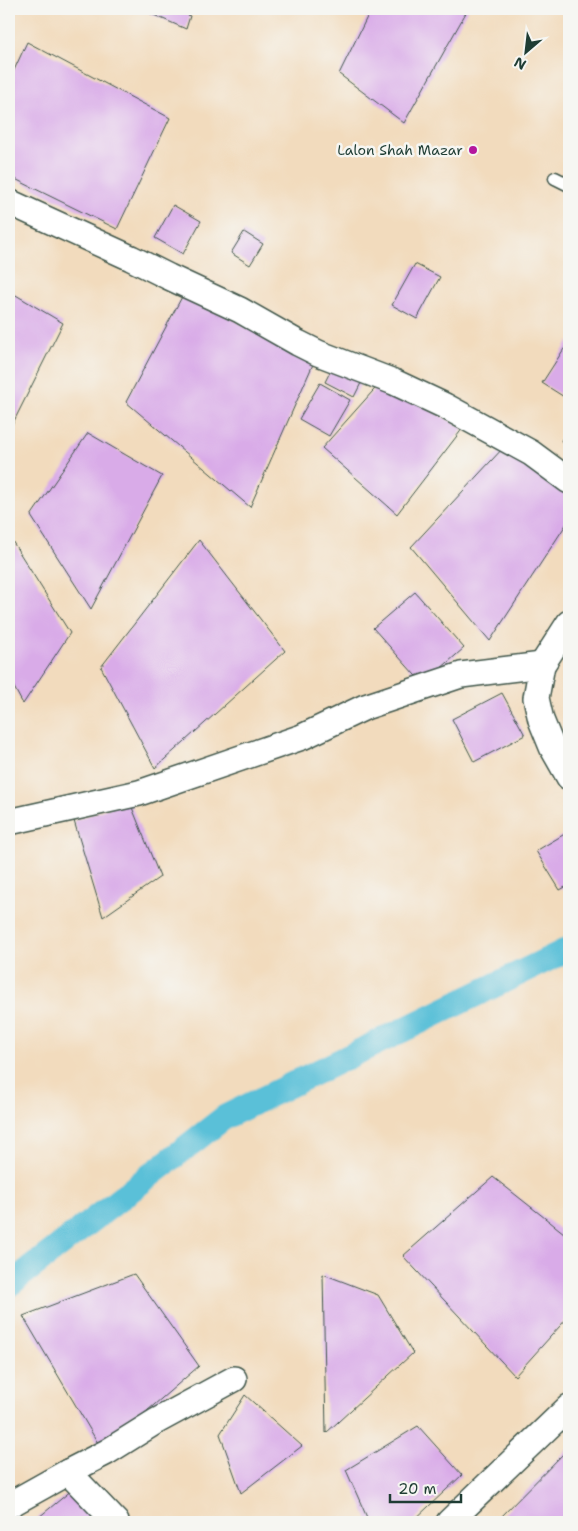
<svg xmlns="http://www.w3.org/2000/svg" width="578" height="1531" viewBox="0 0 578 1531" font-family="'Shantell Sans',sans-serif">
	<rect width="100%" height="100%" fill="#f6f6f2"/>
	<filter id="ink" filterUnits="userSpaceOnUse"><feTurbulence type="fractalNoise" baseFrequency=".02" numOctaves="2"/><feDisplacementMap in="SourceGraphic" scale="10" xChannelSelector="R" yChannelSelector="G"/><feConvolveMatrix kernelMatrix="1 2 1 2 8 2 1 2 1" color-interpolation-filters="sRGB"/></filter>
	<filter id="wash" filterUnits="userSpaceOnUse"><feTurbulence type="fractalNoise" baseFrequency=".0096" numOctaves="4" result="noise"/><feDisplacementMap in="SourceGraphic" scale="20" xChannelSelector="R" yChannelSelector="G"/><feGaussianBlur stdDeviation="1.12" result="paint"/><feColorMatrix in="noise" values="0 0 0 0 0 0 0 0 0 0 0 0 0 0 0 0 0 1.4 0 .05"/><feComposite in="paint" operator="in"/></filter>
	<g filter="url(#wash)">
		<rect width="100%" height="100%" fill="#f2dbbd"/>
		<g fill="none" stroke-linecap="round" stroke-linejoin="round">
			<polyline stroke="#5ac0d8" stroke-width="25" points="9,1285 225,1117 569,949"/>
		</g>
		<g id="blocks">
			<g fill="#d9abe8">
				<polygon points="140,9 180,9 180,11 190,16 186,29"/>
				<polygon points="371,9 468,9 404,123 339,74"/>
				<polygon points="27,42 170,118 117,229 9,176 9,81"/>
				<polygon points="173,205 201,221 183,254 155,238"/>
				<polygon points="244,232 263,244 250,265 231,253"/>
				<polygon points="415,264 440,277 417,319 392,305"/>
				<polygon points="9,291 63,323 9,431"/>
				<polygon points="184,293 314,362 250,507 126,402"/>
				<polygon points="569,341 569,400 542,383"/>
				<polygon points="335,362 364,377 354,397 325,382"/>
				<polygon points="381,382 463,428 397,514 322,448"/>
				<polygon points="320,383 350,400 329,436 299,419"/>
				<polygon points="569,425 569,446 561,441"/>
				<polygon points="88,433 162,476 91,609 31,516"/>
				<polygon points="504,447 569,494 569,520 490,641 411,547"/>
				<polygon points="9,536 70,633 23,704 9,678"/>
				<polygon points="199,540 285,651 155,768 101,667"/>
				<polygon points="415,592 464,648 423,684 373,628"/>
				<polygon points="502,693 525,735 474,762 452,719"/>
				<polygon points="129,800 160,877 103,917 74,821"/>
				<polygon points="568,832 569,885 560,890 536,851"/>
				<polygon points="493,1177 569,1237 569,1316 515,1376 403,1256"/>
				<polygon points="134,1274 199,1366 102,1450 23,1316"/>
				<polygon points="323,1274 378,1295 413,1353 326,1433"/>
				<polygon points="245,1395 302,1446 241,1493 220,1434"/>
				<polygon points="418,1426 462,1475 412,1522 369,1522 346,1470"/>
				<polygon points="569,1448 569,1522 496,1522"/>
				<polygon points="78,1485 111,1522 33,1522"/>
			</g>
		</g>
	</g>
	<g filter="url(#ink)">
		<use href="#blocks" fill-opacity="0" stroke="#3f5549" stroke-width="1"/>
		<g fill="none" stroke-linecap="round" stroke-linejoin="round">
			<g stroke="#3f5549" stroke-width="15">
				<polyline id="service" points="555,178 569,185"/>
			</g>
			<g stroke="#3f5549" stroke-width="28">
				<g id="minor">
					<polyline points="9,202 131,258 169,277 240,310 298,343 318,353 394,382 445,406 531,453 569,481"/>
					<polyline points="569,623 542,665 536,698 541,720 552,747 569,777"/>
					<polyline points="9,822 139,793 302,737 365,707 461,675 542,665"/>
					<polyline points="68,1472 116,1522"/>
					<polyline points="9,1505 68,1472 107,1452 155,1422 234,1379"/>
					<polyline points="449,1522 569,1407"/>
				</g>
			</g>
			<use href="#service" stroke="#fff" stroke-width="12"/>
			<use href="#minor" stroke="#fff" stroke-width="25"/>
		</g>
	</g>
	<circle fill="#b5179e" stroke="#f6f6f2" stroke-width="2" cx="473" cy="150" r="5"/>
	<g text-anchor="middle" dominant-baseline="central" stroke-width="5" stroke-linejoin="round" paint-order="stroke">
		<g font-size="14" fill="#1f3d34" stroke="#f6f6f2" text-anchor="end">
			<text x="463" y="150">Lalon Shah Mazar</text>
		</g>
	</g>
	<rect width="578" height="1531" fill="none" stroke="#f6f6f2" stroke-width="30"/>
	<g transform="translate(526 52) rotate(208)" stroke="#f6f6f2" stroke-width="4" paint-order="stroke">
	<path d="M0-4L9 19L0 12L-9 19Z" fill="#1f3d34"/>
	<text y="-8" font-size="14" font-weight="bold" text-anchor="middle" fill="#1f3d34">N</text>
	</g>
	<path d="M390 1494v8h71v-8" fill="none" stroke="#1f3d34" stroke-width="2.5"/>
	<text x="398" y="1494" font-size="15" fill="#1f3d34" stroke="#f6f6f2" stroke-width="4" paint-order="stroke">20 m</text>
</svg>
